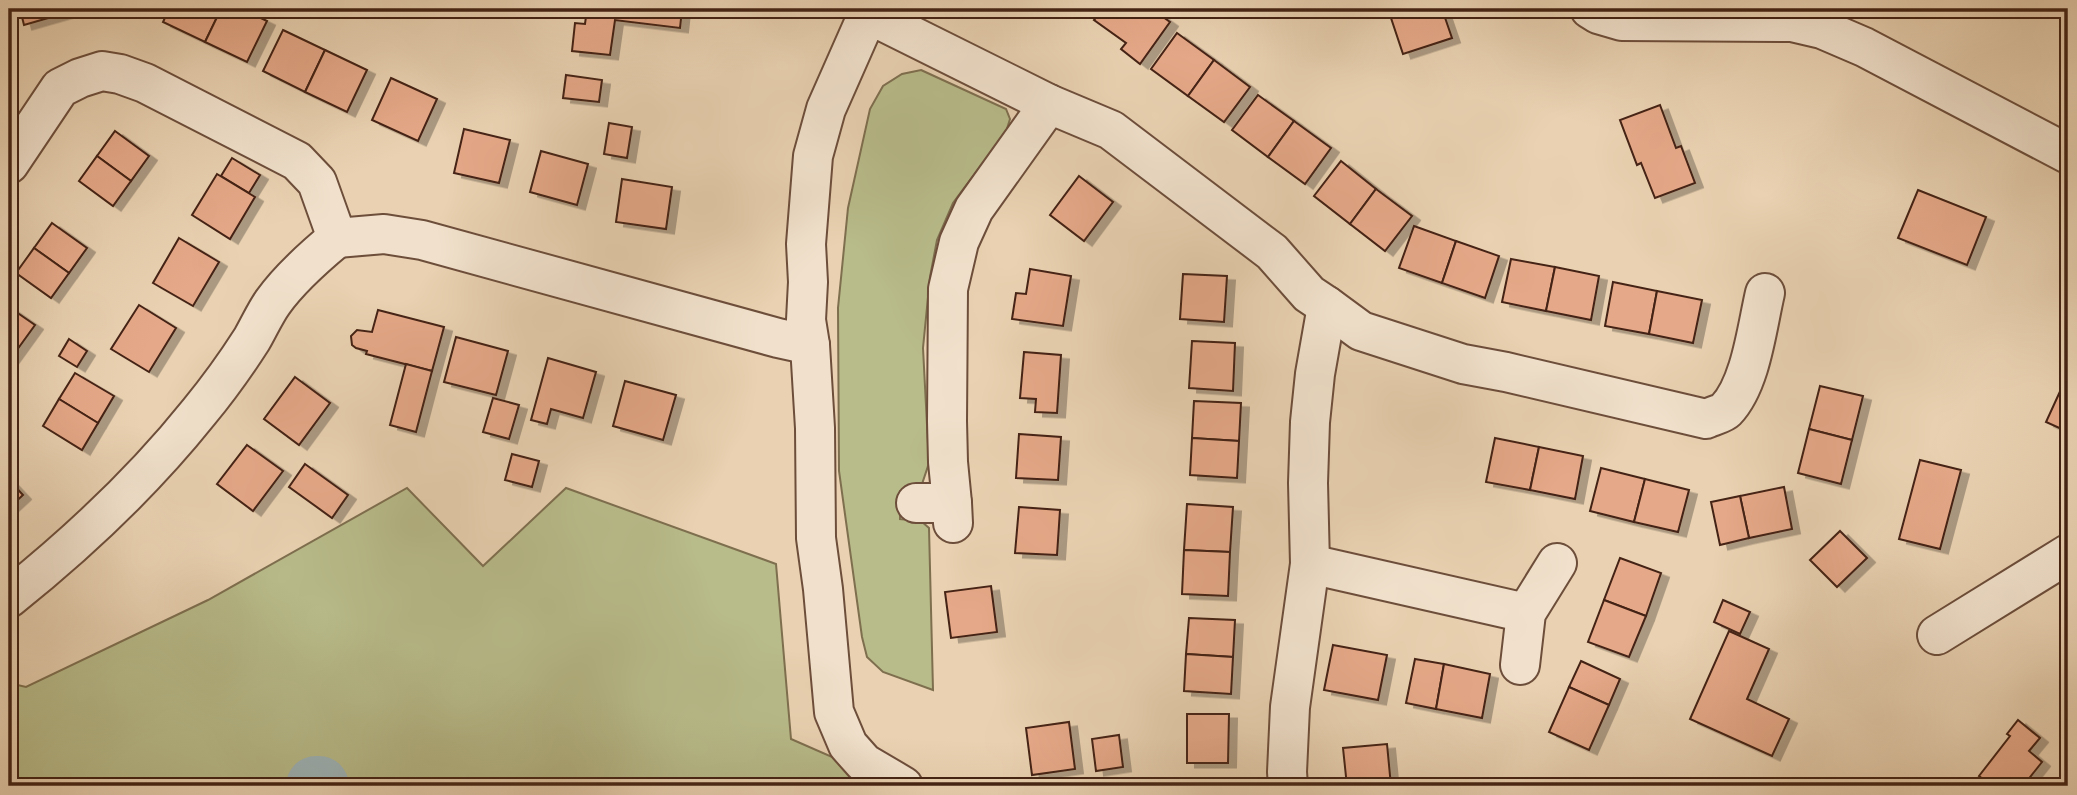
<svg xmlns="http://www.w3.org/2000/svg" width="2077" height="795" viewBox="0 0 2077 795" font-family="Vollkorn,serif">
	<defs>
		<filter id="shadow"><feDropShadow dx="8" dy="4.5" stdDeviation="0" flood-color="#0004"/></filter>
	</defs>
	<rect width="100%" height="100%" fill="#e9d1b1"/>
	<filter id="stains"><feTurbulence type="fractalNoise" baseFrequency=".00286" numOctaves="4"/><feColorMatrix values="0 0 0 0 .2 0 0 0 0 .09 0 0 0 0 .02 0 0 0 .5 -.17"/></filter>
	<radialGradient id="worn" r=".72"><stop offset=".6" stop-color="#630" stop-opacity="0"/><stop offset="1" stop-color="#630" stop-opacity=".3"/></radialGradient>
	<g fill="#b8bb8a" stroke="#7e6f4f" stroke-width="2">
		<polygon points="921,70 1006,109 1010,119 1006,132 953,203 937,240 930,277 923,348 929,463 922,484 914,489 900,491 900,519 921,521 929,528 933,690 883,672 867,657 862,637 839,471 838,308 848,208 870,109 883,86 902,74"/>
		<polygon points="407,488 483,566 566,488 776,564 791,739 880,778 884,786 9,786 9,683 26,687 208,600"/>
	</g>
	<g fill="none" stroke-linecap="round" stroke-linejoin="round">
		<polyline stroke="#9db4b8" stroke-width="60" points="316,786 319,786"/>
	</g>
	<g fill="#e5a888" stroke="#442314" stroke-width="2" filter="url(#shadow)">
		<polygon points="20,9 68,9 69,12 24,25"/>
		<polygon points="169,9 221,9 205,42 163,22"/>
		<polygon points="221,9 242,9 267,21 247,62 205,42"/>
		<polygon points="587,9 682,9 680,28 615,20 610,55 572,51 575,23 585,24"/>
		<polygon points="1103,9 1152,9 1170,22 1140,64 1121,49 1126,43 1094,20"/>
		<polygon points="1388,9 1442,9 1452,38 1403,54"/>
		<polygon points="283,30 325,50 305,92 263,71"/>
		<polygon points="1177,33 1214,60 1188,96 1151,69"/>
		<polygon points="325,50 367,70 347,112 305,92"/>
		<polygon points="1214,60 1250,87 1224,122 1188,96"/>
		<polygon points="566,75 602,80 599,102 563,98"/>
		<polygon points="391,78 437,99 418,141 372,120"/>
		<polygon points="1258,95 1294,121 1268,157 1232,130"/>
		<polygon points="1660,105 1676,148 1681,146 1695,183 1655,198 1641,163 1637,165 1620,120"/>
		<polygon points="1294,121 1331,148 1305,184 1268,157"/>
		<polygon points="609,123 632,127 627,158 604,154"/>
		<polygon points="464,129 510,140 499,183 454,173"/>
		<polygon points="115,131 149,156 131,181 97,156"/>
		<polygon points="541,151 588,164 577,205 530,192"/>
		<polygon points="97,156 131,181 113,206 79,181"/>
		<polygon points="232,158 260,175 249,193 221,176"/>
		<polygon points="1341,161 1376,189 1350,224 1314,196"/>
		<polygon points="217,174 255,197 230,239 192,215"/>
		<polygon points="1079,176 1113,202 1084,241 1050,215"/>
		<polygon points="622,179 672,187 666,229 616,222"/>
		<polygon points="1376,189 1412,216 1385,251 1350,224"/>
		<polygon points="1918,190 1986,217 1967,265 1898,238"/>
		<polygon points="52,223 87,248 69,273 34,248"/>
		<polygon points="1414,226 1456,241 1442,283 1399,268"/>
		<polygon points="179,238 219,262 193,306 153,283"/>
		<polygon points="1456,241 1499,256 1485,298 1442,283"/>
		<polygon points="34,248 69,273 51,298 16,273"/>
		<polygon points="1511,259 1555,267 1546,311 1502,302"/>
		<polygon points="1555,267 1599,276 1591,320 1546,311"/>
		<polygon points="1030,269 1071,276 1063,326 1012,319 1016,293 1026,294"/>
		<polygon points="1183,274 1227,276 1224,322 1180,319"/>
		<polygon points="1613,282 1657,291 1649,334 1605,326"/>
		<polygon points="1657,291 1702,300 1693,343 1649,334"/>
		<polygon points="139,305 176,328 149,372 111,349"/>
		<polygon points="9,307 35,325 9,361"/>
		<polygon points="378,310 444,327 432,371 366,354 367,351 356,348 352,345 351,336 357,330 372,332"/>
		<polygon points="456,337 508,351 496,395 444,382"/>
		<polygon points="69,339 87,351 77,367 59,356"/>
		<polygon points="1192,341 1235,343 1233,391 1189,388"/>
		<polygon points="1024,352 1061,355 1057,413 1035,412 1036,399 1020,398"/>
		<polygon points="548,358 596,372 583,418 551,409 547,424 531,420"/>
		<polygon points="406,364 432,371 416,432 390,425"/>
		<polygon points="75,373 114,396 98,423 59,399"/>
		<polygon points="2068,374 2068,427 2066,431 2046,422"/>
		<polygon points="295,377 330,403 299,445 264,419"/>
		<polygon points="625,381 676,395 663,440 613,426"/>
		<polygon points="1820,386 1863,396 1852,440 1809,429"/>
		<polygon points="493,398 519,405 509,439 483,432"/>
		<polygon points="59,399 98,423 82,450 43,426"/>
		<polygon points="1194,401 1241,403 1239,441 1192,438"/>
		<polygon points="1809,429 1852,440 1841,484 1798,473"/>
		<polygon points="1019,434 1061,437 1058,480 1016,478"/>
		<polygon points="1192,438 1239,441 1237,478 1190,475"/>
		<polygon points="1495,438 1539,447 1530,490 1486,482"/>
		<polygon points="247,445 283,471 253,511 217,484"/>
		<polygon points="1539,447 1583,456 1575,499 1530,490"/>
		<polygon points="512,454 539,461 532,487 505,480"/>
		<polygon points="1920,460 1961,470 1940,549 1899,539"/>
		<polygon points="305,464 348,495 332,518 289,487"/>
		<polygon points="1601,468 1645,479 1634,522 1590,511"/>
		<polygon points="1645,479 1689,490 1678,532 1634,522"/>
		<polygon points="9,480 23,495 9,508"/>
		<polygon points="1784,487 1792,529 1749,538 1740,496"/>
		<polygon points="1740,496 1749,538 1720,545 1711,502"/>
		<polygon points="1187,504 1233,507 1230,552 1184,550"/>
		<polygon points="1019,507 1060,510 1057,555 1015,553"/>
		<polygon points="1840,531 1867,558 1837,587 1810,560"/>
		<polygon points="1184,550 1230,552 1228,596 1182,594"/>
		<polygon points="1620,558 1661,573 1646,616 1604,600"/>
		<polygon points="991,586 997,632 951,638 945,592"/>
		<polygon points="1604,600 1646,616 1629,657 1588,642"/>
		<polygon points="1723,600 1750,612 1740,634 1714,622"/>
		<polygon points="1189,618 1235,620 1233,657 1186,654"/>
		<polygon points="1729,631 1769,649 1747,699 1789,719 1772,756 1690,719"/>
		<polygon points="1333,645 1387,655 1378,700 1324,690"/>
		<polygon points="1186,654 1233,657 1231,694 1184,691"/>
		<polygon points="1415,659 1444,664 1436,709 1406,703"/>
		<polygon points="1581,661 1620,679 1609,705 1569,687"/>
		<polygon points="1444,664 1490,674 1482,718 1436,709"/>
		<polygon points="1569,687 1609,705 1589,750 1549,732"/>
		<polygon points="1187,714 1229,714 1228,763 1187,763"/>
		<polygon points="2018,720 2040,738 2029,751 2042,762 2023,786 1992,786 1979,776 2010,736 2007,734"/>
		<polygon points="1069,722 1075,769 1032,775 1026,728"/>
		<polygon points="1119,735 1123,767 1096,771 1092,739"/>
		<polygon points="1387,744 1391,786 1347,786 1343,748"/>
	</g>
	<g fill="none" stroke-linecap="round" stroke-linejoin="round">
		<g stroke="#6d4e3b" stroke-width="42">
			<g id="minor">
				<polyline points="1590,9 1598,14 1622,21 1792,22 1822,29 1864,47 2068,154"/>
				<path d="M9,164L60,88L80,78L102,71L120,74L145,83L297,161L317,182L337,238C314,257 290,278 273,302C265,313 259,327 252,339C236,364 218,389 199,412C143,482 79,542 9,598"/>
				<polyline points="337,238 384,234 422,240 778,338 810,345"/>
				<path d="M1327,306L1361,331L1463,364L1506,372L1706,419C1712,416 1722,414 1726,410C1751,384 1757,327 1765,293"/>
				<polyline points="916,503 952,503 953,523"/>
				<polyline points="952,503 948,462 947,421 948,289 959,242 974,209 1049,104"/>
				<polyline points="1310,564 1526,613"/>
				<polyline points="1937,635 2068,554"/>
				<polyline points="1520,665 1526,613 1557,563"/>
				<polyline points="903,786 864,763 848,745 834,712 823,589 816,538 815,428 810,345 806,320 808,282 806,244 813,156 826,109 868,14 1049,104 1111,130 1272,252 1309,294 1327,306 1315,374 1310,422 1308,483 1310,564 1290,707 1287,772 1288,786"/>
			</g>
		</g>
		<use href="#minor" stroke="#f1e1cc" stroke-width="38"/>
	</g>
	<rect width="2077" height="795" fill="none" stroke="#e9d1b1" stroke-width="35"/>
	<rect x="10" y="10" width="2056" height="774" fill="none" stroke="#442314" stroke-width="3.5"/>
	<rect x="18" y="18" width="2042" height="760" fill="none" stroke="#442314" stroke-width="2"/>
	<rect width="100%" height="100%" filter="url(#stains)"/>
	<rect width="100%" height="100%" fill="url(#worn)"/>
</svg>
